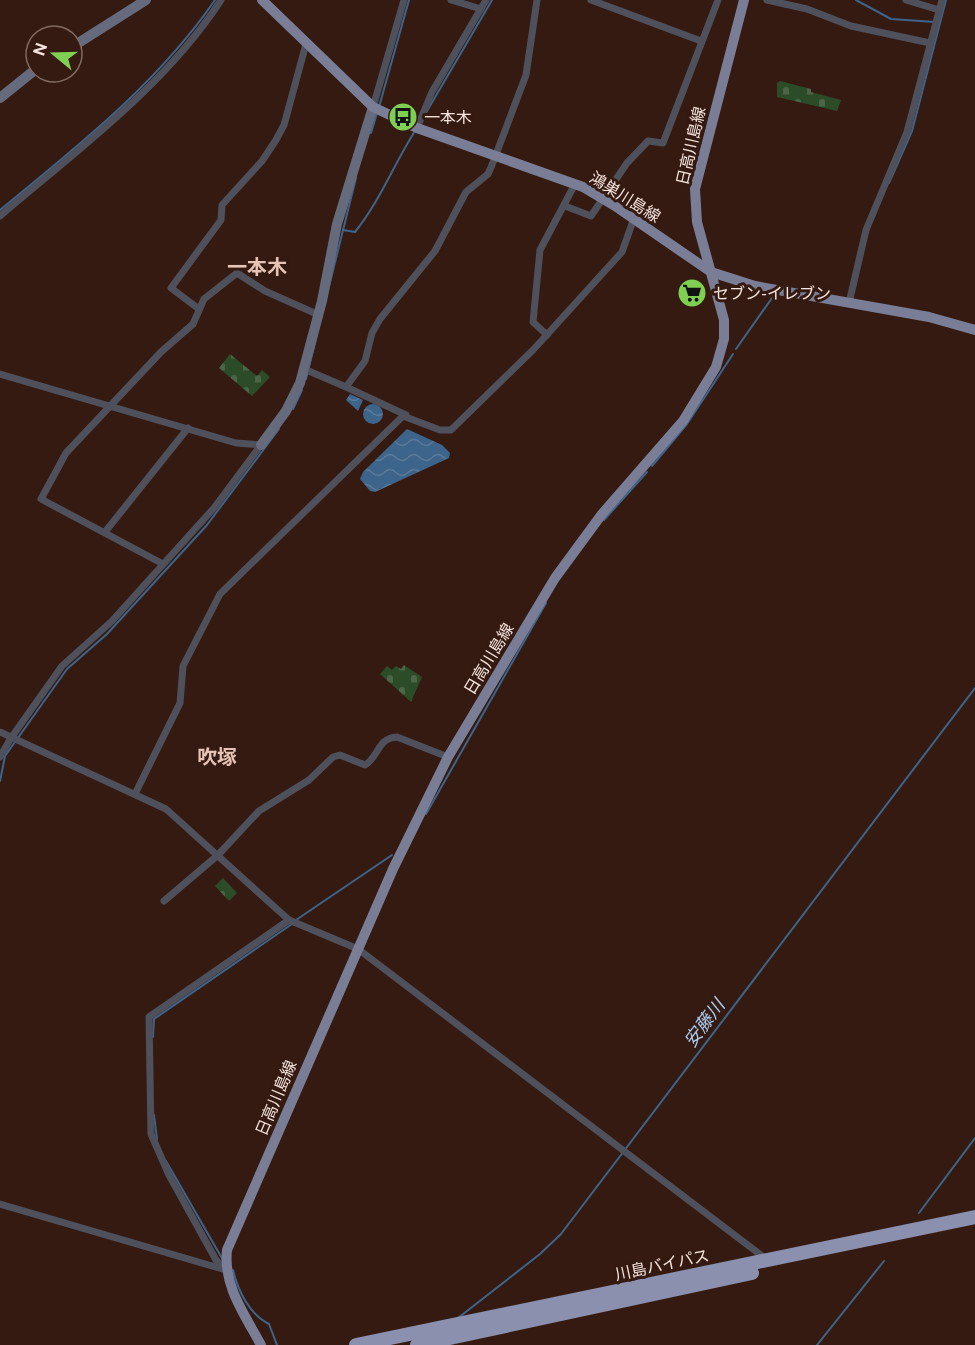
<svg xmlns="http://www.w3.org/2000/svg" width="975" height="1345" viewBox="0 0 975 1345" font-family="'Public Sans','Noto Sans JP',sans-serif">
	<defs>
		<pattern id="cemetery-stones" width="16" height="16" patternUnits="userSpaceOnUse" patternTransform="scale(1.5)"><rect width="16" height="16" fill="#2b4b29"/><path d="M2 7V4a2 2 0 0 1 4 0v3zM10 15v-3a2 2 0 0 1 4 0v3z" fill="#4a6548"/></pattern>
		<pattern id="water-waves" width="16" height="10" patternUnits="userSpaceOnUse" patternTransform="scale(1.5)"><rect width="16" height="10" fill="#3d648a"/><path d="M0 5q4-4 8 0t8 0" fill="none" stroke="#5a7a9a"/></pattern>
	</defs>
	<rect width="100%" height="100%" fill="#341a11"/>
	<g fill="url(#cemetery-stones)">
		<polygon points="780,81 811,89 811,92 841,100 837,111 777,97 777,83"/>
		<polygon points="230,354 257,376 262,370 270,377 252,396 219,368"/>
		<polygon points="404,665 422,677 411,702 380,674 387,666 392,670 396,666 401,669"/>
		<polygon points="223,878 237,893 229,901 215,886"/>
	</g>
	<g fill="url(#water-waves)">
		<polygon points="350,394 363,400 358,411 346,400"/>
		<circle cx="373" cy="414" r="10"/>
		<polygon points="407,429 442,445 450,453 449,458 375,492 370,491 360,479 363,472"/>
	</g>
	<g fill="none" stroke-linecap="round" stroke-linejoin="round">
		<g stroke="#3d648a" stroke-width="2">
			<polyline points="856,0 891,19 935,22"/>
			<polyline points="379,107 409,0"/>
			<polyline points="427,111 492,0"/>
			<polyline points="371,133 377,113"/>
			<polyline points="889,183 912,131 946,0"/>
			<path d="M0,210C77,147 158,83 215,0"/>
			<path d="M343,230L355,232C380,201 394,164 415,131"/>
			<polyline points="736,349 772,298"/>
			<polyline points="306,379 356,178"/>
			<polyline points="293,409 302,390"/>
			<polyline points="652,466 687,424 733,354"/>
			<polyline points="604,520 647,472"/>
			<polyline points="0,781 5,756 67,669 107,634 207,525 279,429"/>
			<polyline points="426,814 546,603"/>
			<polyline points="296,920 392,855"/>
			<polyline points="153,1037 154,1019 292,924"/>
			<polyline points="154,1115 157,1139"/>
			<polyline points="166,1161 223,1260"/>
			<polyline points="919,1213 975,1138"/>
			<path d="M233,1270C238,1291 250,1315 269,1324L277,1345"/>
			<polyline points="458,1318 540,1254 561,1234 975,688"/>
			<polyline points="817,1345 884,1261"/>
		</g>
		<g stroke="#4e505c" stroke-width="7">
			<polyline points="451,0 481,9"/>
			<polyline points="591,0 701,41"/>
			<polyline points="767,0 807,9 851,26 930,43"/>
			<polyline points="906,0 939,10"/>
			<polyline points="373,107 404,0"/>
			<polyline points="417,128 432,92 486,0"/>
			<polyline points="565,206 591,216 627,163 648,141 663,143 718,0"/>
			<path d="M0,216C77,150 165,86 221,0"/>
			<polyline points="849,303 866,230 907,132 942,0"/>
			<polyline points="199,309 171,288 221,220 222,205 262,161 276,140 284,125 306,44"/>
			<polyline points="547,335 533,322 540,250 575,184"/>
			<polyline points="304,369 346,387 365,361 372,333 380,319 435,251 466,192 488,174 492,165 526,75 537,0"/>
			<polyline points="0,374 236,443 261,445"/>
			<polyline points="346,387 406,415"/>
			<polyline points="105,532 188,428"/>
			<polyline points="163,564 41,499 66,453 161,352 193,324 204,299 237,273 265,291 319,315"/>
			<polyline points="0,732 166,809 289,920 358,949 766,1259"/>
			<polyline points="0,757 11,738 62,666 112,621 214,508 261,445"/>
			<polyline points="135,794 180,703 183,666 220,594 403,416 440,430 451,430 533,350 622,252 634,218"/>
			<path d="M164,901L218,855L259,811L309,780L333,757L340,755L365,765C379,757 377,738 397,737L448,757"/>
			<polyline points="0,1204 226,1270 216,1260 169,1175 151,1134 149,1017 289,920"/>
		</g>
		<g stroke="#666a7d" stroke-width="10">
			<polyline points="72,47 146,0"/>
			<polyline points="0,98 36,69"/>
			<polyline points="261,445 286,411 300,383 322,301 337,224 373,107"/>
		</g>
		<g stroke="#797e96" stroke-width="10">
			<polyline points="262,0 373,107 417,128 583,187 615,206 711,272 755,286 929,317 975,330"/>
			<path d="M261,1345C245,1315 223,1286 227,1250L393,869L448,757L555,578L602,514L683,421L716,367L724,339V320L697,222L695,189L744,0"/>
		</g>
		<g stroke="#8a90ad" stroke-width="14">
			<polyline points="356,1345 975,1217"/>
			<polyline points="417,1345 752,1273"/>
		</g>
	</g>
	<defs>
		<g id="bus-disc" transform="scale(1.5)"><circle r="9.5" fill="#7fd052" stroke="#341a11"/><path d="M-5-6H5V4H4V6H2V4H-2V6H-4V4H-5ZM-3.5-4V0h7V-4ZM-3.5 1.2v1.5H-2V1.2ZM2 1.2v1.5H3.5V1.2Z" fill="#111"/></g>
		<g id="supermarket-disc" transform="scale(1.5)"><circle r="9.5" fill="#7fd052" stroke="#341a11"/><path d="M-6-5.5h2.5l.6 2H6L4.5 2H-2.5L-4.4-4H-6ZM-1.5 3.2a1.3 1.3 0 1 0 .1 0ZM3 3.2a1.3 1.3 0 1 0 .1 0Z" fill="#111"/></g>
	</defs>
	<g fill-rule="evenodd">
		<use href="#bus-disc" x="403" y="117"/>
		<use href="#supermarket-disc" x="692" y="293"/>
	</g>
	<g text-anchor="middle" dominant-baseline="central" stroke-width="6" stroke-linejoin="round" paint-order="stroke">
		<g font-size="16" fill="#f6e4dd" stroke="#341a11" text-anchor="start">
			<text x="424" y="117">一本木</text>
			<text x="713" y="293">セブン-イレブン</text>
		</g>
		<g font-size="16" fill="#f6e4dd" stroke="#341a11">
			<text transform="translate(691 146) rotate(-77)">日高川島線</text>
			<text transform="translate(625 197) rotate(32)">鴻巣川島線</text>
			<text transform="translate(489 659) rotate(-59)">日高川島線</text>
			<text transform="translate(276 1098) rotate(-67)">日高川島線</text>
			<text transform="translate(662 1265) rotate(-12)">川島バイパス</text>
		</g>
		<g font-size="18" font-style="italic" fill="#abcef2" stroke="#341a11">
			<text transform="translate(704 1023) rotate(-53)">安藤川</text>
		</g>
		<g font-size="20" font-weight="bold" fill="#e6c3b7" stroke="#341a11">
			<text x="257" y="267">一本木</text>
			<text x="217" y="757">吹塚</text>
		</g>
	</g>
	<g transform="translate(54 54) rotate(289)"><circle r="28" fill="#341a11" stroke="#826b63" stroke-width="1.5"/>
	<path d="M0-4.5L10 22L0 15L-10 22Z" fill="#7fd052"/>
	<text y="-9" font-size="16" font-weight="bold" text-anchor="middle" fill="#f6e4dd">N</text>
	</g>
</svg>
